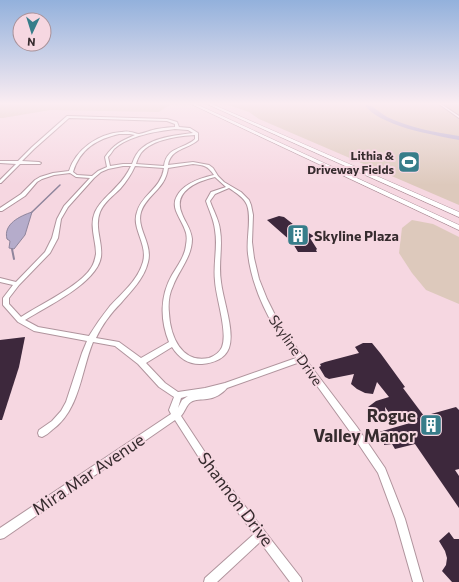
<svg xmlns="http://www.w3.org/2000/svg" width="459" height="582" viewBox="0 0 459 582" font-family="Commissioner,sans-serif">
	<rect width="100%" height="100%" fill="#f6d7e1"/>
	<g fill="#ddc9bc">
		<polygon points="0,104 171,104 159,112 50,110 3,118 0,118"/>
		<polygon points="225,104 459,104 459,205 259,119 249,112"/>
		<polygon points="412,220 433,224 459,237 459,304 426,290 412,273 399,253 402,228"/>
	</g>
	<path fill="#b5accb" stroke="#8f859c" d="M32,212L25,235L14,249L9,248L10,241L7,239C3,224 20,216 32,212Z"/>
	<g fill="none" stroke-linecap="round" stroke-linejoin="round">
		<polyline stroke="#8f859c" stroke-width="1.5" points="32,212 60,185"/>
		<polyline stroke="#8f859c" stroke-width="2" points="12,249 14,259"/>
		<path fill="#b5accb" fill-rule="evenodd" d="M364,104C372,104 380,113 387,117C410,128 435,132 459,136V140C434,135 378,126 364,104Z"/>
	</g>
	<g fill="#3d283c">
		<polygon points="279,216 284,217 303,232 307,232 314,236 310,238 317,249 316,250 317,252 298,252 292,242 267,220"/>
		<polygon points="25,337 19,367 2,420 0,420 0,340"/>
		<polygon points="363,343 372,343 381,354 405,387 403,388 424,416 456,407 459,410 459,469 455,470 459,476 459,508 415,444 395,449 392,444 384,445 384,439 379,432 410,423 394,420 385,407 386,419 374,417 368,407 376,401 389,397 377,382 373,394 365,393 357,389 351,384 354,374 329,379 325,377 319,367 321,366 320,364 325,362 359,353 355,347"/>
		<polygon points="449,532 454,539 459,539 459,582 452,582 442,571 446,565 447,558 445,551 439,541"/>
	</g>
	<g fill="none" stroke-linecap="round" stroke-linejoin="round">
		<g stroke="#b0949d" stroke-width="2">
			<g id="minor">
				<polygon points="439,104 441,104 459,116 459,118"/>
				<path d="M67,116L167,119L177,122L179,127L190,128L198,133V140C187,150 171,148 168,165L193,162L209,165L213,168L218,176L224,182L241,192L249,200L251,205L253,215L252,242L254,258L259,279L267,299L281,327L357,427L385,468L405,519L423,582H413L395,519L378,473L351,433L300,362L227,388C222,394 215,398 207,399C202,400 195,399 191,402C186,405 185,412 181,416L216,469L301,578L302,582H290L260,542L217,582H204L205,578L254,534L210,475L175,420L4,538L0,539V528L171,414L169,410L174,397L159,387L138,364L115,346L93,342C81,371 80,410 52,430C49,433 46,435 42,437L39,436L38,433L39,430L52,421L61,411L66,402L82,353L87,341L34,331L18,322L3,305V298L13,285L0,282V278L16,282L45,252L52,238L57,219L64,206L90,178L76,177L70,173L54,175L42,179L37,182L25,196L2,211H0V208L21,194L35,180L40,177L53,173L69,171C76,149 98,134 121,132C123,132 127,131 130,132C133,132 136,134 139,134C145,133 151,130 157,129C163,128 169,127 175,127V124L167,121L69,118L34,149L22,161L39,162L41,163L40,164H20L1,183H0V180L16,164L0,163V161H18L32,147ZM175,129L188,130L193,133C177,135 155,137 142,148C137,152 134,158 132,164H123L110,166L108,157C110,155 112,152 114,149C128,136 157,131 175,129ZM119,134H130L135,135C121,141 114,144 105,157L107,167L98,171L92,176L77,175L73,172C80,149 97,139 119,134ZM195,135V139C183,150 167,146 164,166L136,164C137,160 139,156 141,153C152,139 179,136 195,135ZM193,164C204,165 208,166 214,175C201,178 184,183 177,196C170,208 181,218 185,230C187,234 187,240 186,245C185,256 178,265 172,275C160,296 160,320 169,342L141,358L119,342L96,338C102,325 111,313 121,303C131,291 144,279 148,262C153,244 136,228 141,212C147,194 165,190 168,168ZM123,166H131C127,174 123,180 117,186C110,194 100,201 95,212C89,226 96,240 96,254C95,259 94,264 91,268C80,286 39,305 21,317L9,304V298L19,285L50,253L58,238L61,219L68,207L94,178L101,172L108,169ZM135,166L164,168C161,189 142,194 137,212C131,228 148,244 143,262C138,280 122,293 110,306C102,316 95,326 89,336L38,327L25,320C46,307 97,283 101,257C103,242 94,228 100,212C104,202 113,196 120,189C126,182 131,175 135,166ZM215,177L226,187L211,192L206,201C209,210 214,220 215,230C218,247 213,264 215,281C216,298 228,332 222,347C220,352 214,356 209,358C181,364 170,335 169,313C168,304 169,294 173,286C179,270 192,257 192,239C191,229 185,222 182,214C172,191 198,181 215,177ZM229,188C236,193 244,197 247,205C252,219 246,238 248,254C251,280 262,306 275,328C281,338 289,348 296,358L225,383L205,388L178,392L165,383L146,363L172,347C179,358 189,365 202,364C213,363 225,359 229,348C235,331 223,300 221,282C218,264 223,247 220,230C219,220 213,210 210,201L215,194ZM188,396L182,400L178,408L181,398Z"/>
			</g>
		</g>
		<g stroke="#b0949d" stroke-width="1">
			<g id="highway">
				<polygon points="191,104 196,104 459,225 459,230"/>
				<polygon points="207,104 212,104 459,212 459,217"/>
			</g>
		</g>
		<use href="#minor" fill="#fff" fill-rule="evenodd"/>
		<use href="#highway" fill="#fff" fill-rule="evenodd"/>
	</g>
	<linearGradient id="sky" x2="0" y2="1"><stop stop-color="#93b1dc"/><stop offset="0.56" stop-color="#fbedf2"/><stop offset="1" stop-color="#fbedf2" stop-opacity="0"/></linearGradient>
	<rect width="459" height="185" fill="url(#sky)"/>
	<defs>
		<g id="stadium-square" transform="scale(1.15)"><rect x="-9" y="-9" width="18" height="18" rx="4" fill="#377d8a" stroke="#f6d7e1"/><path d="M0-5a6.5 5 0 1 0 0 10a6.5 5 0 1 0 0-10ZM-3.5-1.8h7v3.6h-7Z" fill="#fff"/></g>
		<g id="building-square" transform="scale(1.15)"><rect x="-9" y="-9" width="18" height="18" rx="4" fill="#377d8a" stroke="#f6d7e1"/><path d="M-4-6H4V6H1V3H-1V6H-4ZM-2.5-4.3h1.7v1.8h-1.7ZM.8-4.3h1.7v1.8H.8ZM-2.5-1h1.7V.8h-1.7ZM.8-1h1.7V.8H.8Z" fill="#fff"/></g>
	</defs>
	<g fill-rule="evenodd">
		<use href="#stadium-square" x="409" y="162"/>
		<use href="#building-square" x="298" y="235"/>
		<use href="#building-square" x="431" y="425"/>
	</g>
	<g text-anchor="middle" dominant-baseline="central" stroke-width="4" stroke-linejoin="round" paint-order="stroke">
		<g font-size="12" font-weight="bold" fill="#362b2e" stroke="#f6d7e1" text-anchor="end">
			<text x="394" y="155">Lithia &amp;<tspan x="394" dy="14">Driveway Fields</tspan></text>
		</g>
		<g font-size="14" font-weight="bold" fill="#362b2e" stroke="#f6d7e1" text-anchor="start">
			<text x="314" y="235">Skyline Plaza</text>
		</g>
		<g font-size="14" fill="#362b2e" stroke="#f6d7e1">
			<text transform="translate(296 350) rotate(55)">Skyline Drive</text>
		</g>
		<g font-size="17" font-weight="bold" fill="#362b2e" stroke="#f6d7e1" text-anchor="end">
			<text x="416" y="415">Rogue<tspan x="416" dy="20">Valley Manor</tspan></text>
		</g>
		<g font-size="17" fill="#362b2e" stroke="#f6d7e1">
			<text transform="translate(88 474) rotate(-34)">Mira Mar Avenue</text>
			<text transform="translate(236 499) rotate(53)">Shannon Drive</text>
		</g>
	</g>
	<g transform="translate(32 32) rotate(184)"><circle r="19" fill="#f6d7e1" stroke="#a99299"/>
	<path d="M0-3L7 15L0 10L-7 15Z" fill="#377d8a"/>
	<text y="-6" font-size="11" font-weight="bold" text-anchor="middle" fill="#362b2e">N</text>
	</g>
</svg>
